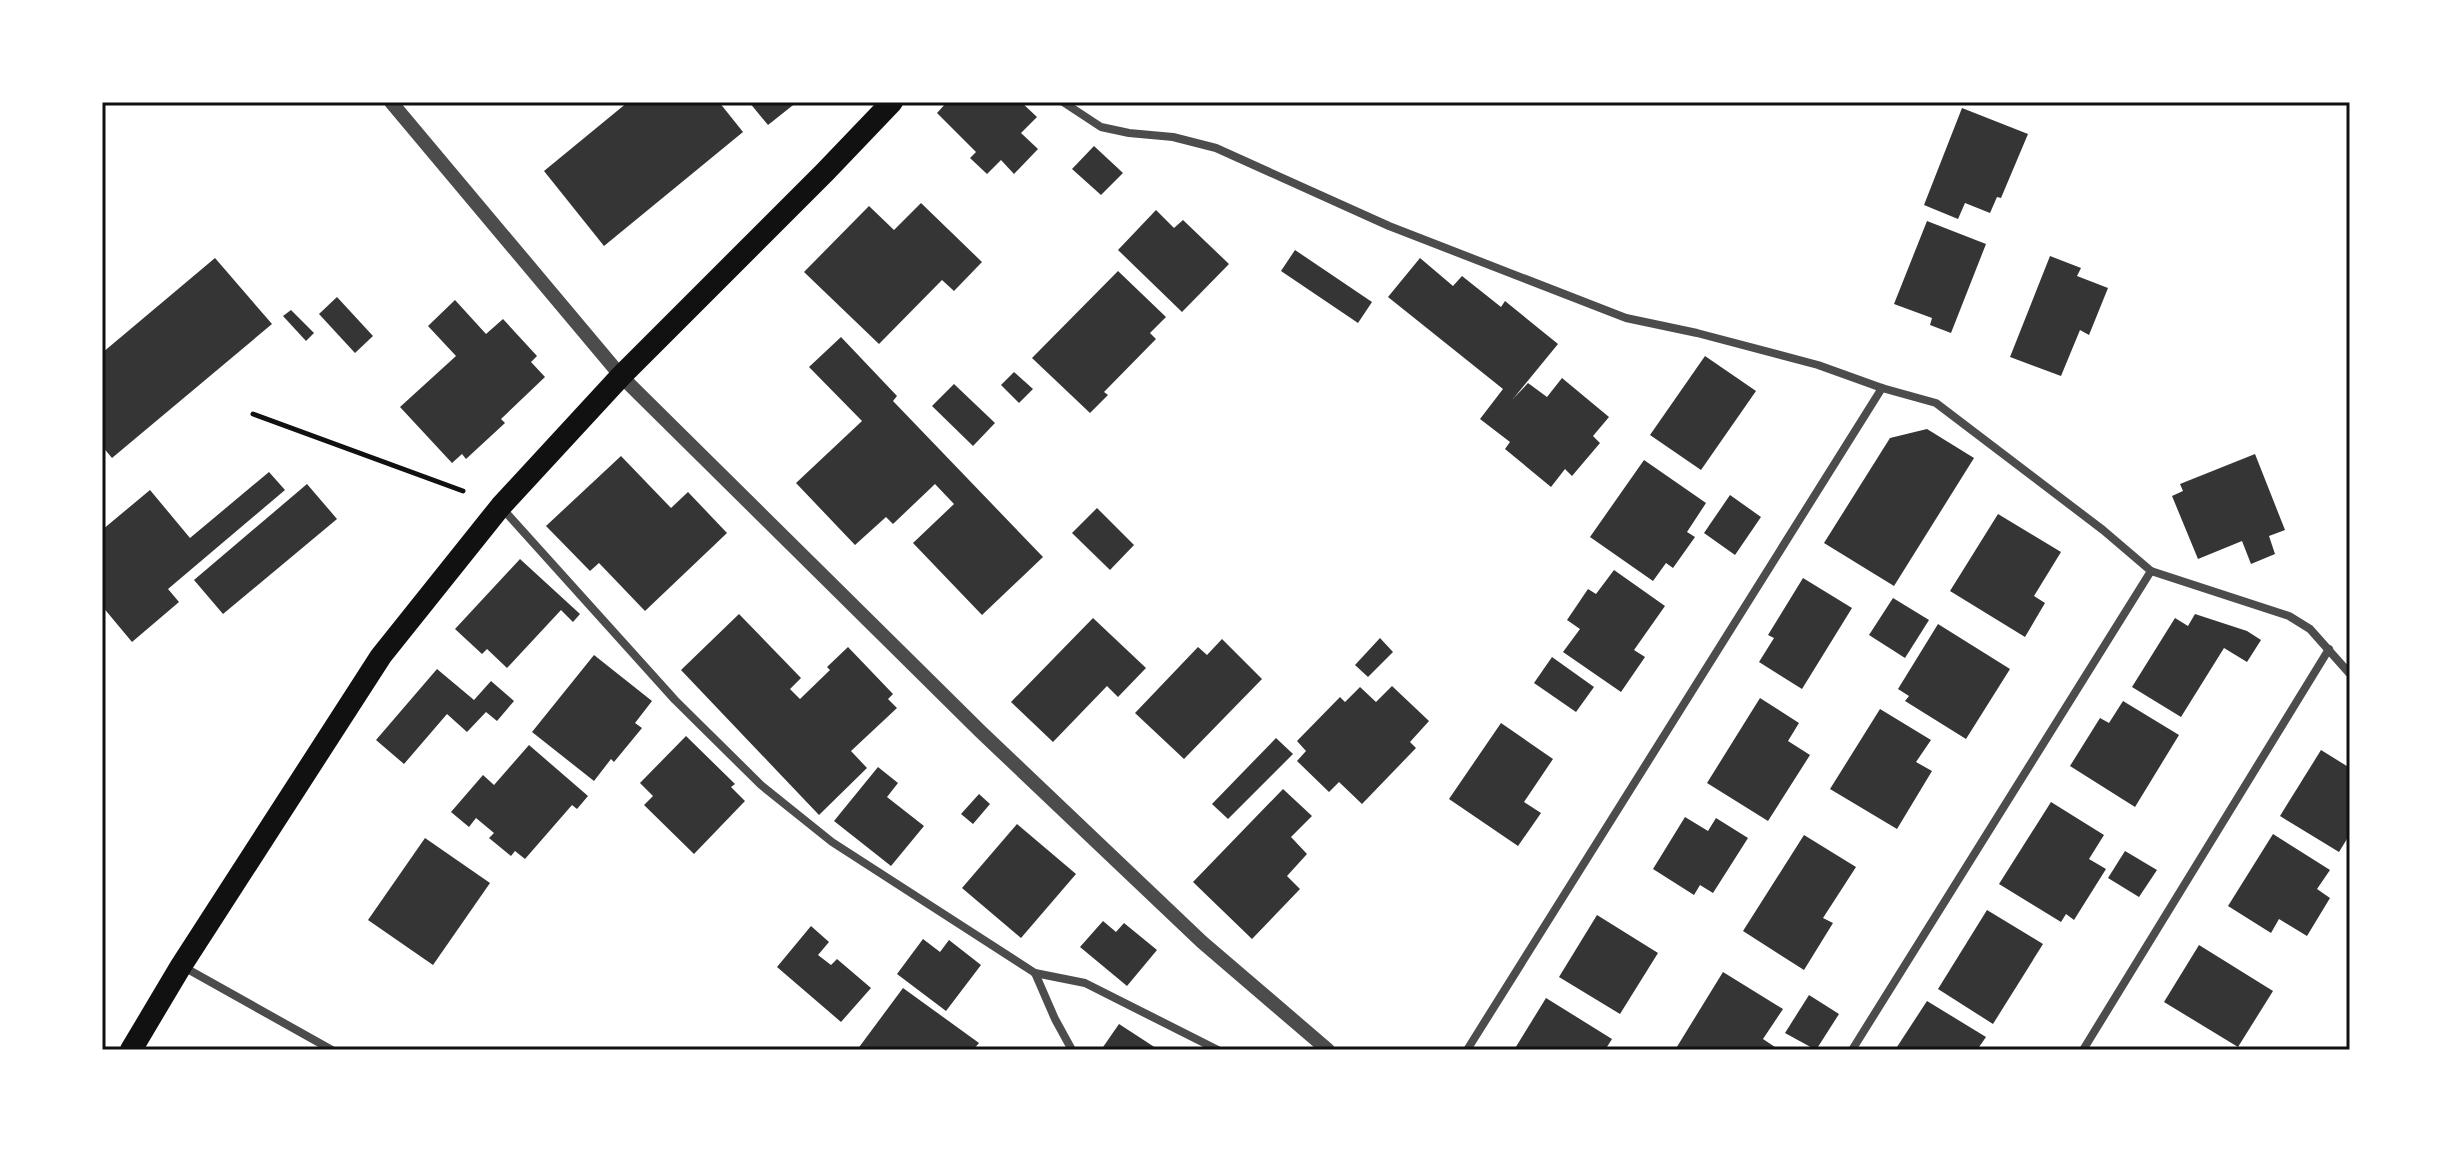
<svg xmlns="http://www.w3.org/2000/svg" width="2452" height="1152" viewBox="0 0 2452 1152" font-family="Mulish,sans-serif">
	<rect width="100%" height="100%" fill="#fff"/>
	<g fill="#353535">
		<polygon points="628,102 719,102 743,132 604,246 544,171"/>
		<polygon points="749,102 797,102 768,125"/>
		<polygon points="947,102 1021,102 1037,117 1021,133 1038,149 1014,174 1001,160 987,174 970,158 976,152 937,113"/>
		<polygon points="1962,108 2028,134 2001,198 1997,197 1990,213 1965,203 1958,219 1924,205"/>
		<polygon points="1094,146 1123,173 1101,195 1072,169"/>
		<polygon points="921,203 982,262 954,291 942,280 879,344 804,272 869,206 894,230"/>
		<polygon points="1156,210 1174,228 1183,220 1229,264 1182,312 1118,250"/>
		<polygon points="1927,221 1986,244 1951,333 1930,325 1932,318 1894,304"/>
		<polygon points="1295,250 1372,302 1358,323 1281,271"/>
		<polygon points="2050,256 2081,268 2077,276 2108,288 2089,335 2080,330 2061,376 2010,357"/>
		<polygon points="215,258 272,324 112,458 102,446 102,353"/>
		<polygon points="1420,258 1453,286 1462,276 1501,307 1505,301 1558,344 1513,399 1528,383 1547,397 1562,378 1609,417 1593,436 1600,443 1572,476 1565,469 1551,487 1505,449 1510,442 1480,419 1503,389 1388,297"/>
		<polygon points="1118,271 1166,317 1150,333 1156,339 1104,392 1108,395 1090,413 1032,358"/>
		<polygon points="337,297 373,336 355,353 319,314"/>
		<polygon points="455,300 486,334 503,319 537,356 531,362 545,377 501,419 505,423 466,459 462,454 452,463 400,407 456,356 428,326"/>
		<polygon points="291,310 314,333 306,341 283,316"/>
		<polygon points="841,337 897,396 893,401 1043,557 982,615 913,543 954,504 935,484 893,524 886,517 855,545 796,483 862,421 809,367"/>
		<polygon points="1705,356 1756,391 1701,470 1650,435"/>
		<polygon points="1014,372 1033,389 1019,403 1001,385"/>
		<polygon points="954,384 995,423 973,446 932,406"/>
		<polygon points="1927,429 1974,458 1894,586 1824,543 1890,438"/>
		<polygon points="2255,454 2285,530 2269,536 2275,554 2251,564 2242,541 2198,559 2172,496 2183,491 2180,484"/>
		<polygon points="621,456 671,508 688,492 727,533 645,611 599,563 590,571 546,526"/>
		<polygon points="1644,460 1706,503 1687,532 1695,537 1673,568 1666,563 1653,581 1590,537"/>
		<polygon points="269,472 285,490 168,589 179,602 132,642 102,606 102,530 150,490 190,538"/>
		<polygon points="307,484 337,519 223,614 194,580"/>
		<polygon points="1730,495 1761,517 1735,555 1704,533"/>
		<polygon points="1097,508 1134,545 1110,570 1072,533"/>
		<polygon points="1998,514 2061,552 2034,596 2045,603 2025,637 1950,591"/>
		<polygon points="520,559 580,614 573,622 561,610 507,668 487,649 482,654 455,629"/>
		<polygon points="1614,570 1665,606 1634,650 1645,657 1621,692 1563,652 1580,629 1567,620 1588,589 1596,594"/>
		<polygon points="1803,578 1852,608 1802,689 1759,662 1774,638 1768,635"/>
		<polygon points="1893,598 1929,620 1905,658 1869,635"/>
		<polygon points="739,614 801,678 790,689 800,699 830,670 827,667 848,647 893,694 888,699 897,708 851,751 867,768 819,815 681,670"/>
		<polygon points="2195,614 2247,631 2261,640 2247,662 2224,648 2181,717 2132,687 2175,618 2188,626"/>
		<polygon points="1093,618 1146,668 1118,697 1107,686 1053,742 1011,702"/>
		<polygon points="1938,624 2010,669 1966,739 1905,701 1909,696 1898,689"/>
		<polygon points="1380,638 1393,652 1368,677 1355,665"/>
		<polygon points="1222,639 1262,679 1184,759 1135,713 1198,647 1207,655"/>
		<polygon points="594,655 652,701 635,723 642,728 614,762 611,759 594,781 532,732"/>
		<polygon points="1552,657 1594,687 1576,712 1534,683"/>
		<polygon points="437,669 474,700 491,681 514,701 497,721 486,712 467,732 447,714 404,764 376,740"/>
		<polygon points="1392,686 1429,721 1410,742 1416,748 1362,804 1339,782 1329,792 1297,761 1306,751 1297,741 1340,697 1345,702 1360,687 1376,702"/>
		<polygon points="1760,698 1799,723 1788,741 1810,755 1768,821 1707,783"/>
		<polygon points="2123,701 2179,735 2135,807 2070,766 2100,718 2109,723"/>
		<polygon points="1880,709 1931,740 1916,762 1932,771 1897,829 1830,789"/>
		<polygon points="1501,723 1553,759 1524,802 1541,813 1518,846 1449,799"/>
		<polygon points="686,736 735,784 731,787 745,801 694,854 644,805 653,796 640,783"/>
		<polygon points="1276,738 1293,754 1228,819 1212,804"/>
		<polygon points="529,745 588,796 577,809 572,805 525,859 515,851 511,856 489,838 494,833 476,818 469,827 451,812 483,775 494,785"/>
		<polygon points="2321,750 2350,768 2350,834 2339,852 2280,816"/>
		<polygon points="878,767 898,783 887,797 924,826 891,866 834,821"/>
		<polygon points="1283,789 1312,816 1291,837 1307,854 1287,876 1300,889 1252,939 1193,882"/>
		<polygon points="979,794 990,804 973,824 961,814"/>
		<polygon points="2051,802 2104,835 2089,859 2106,869 2074,920 2066,914 2061,922 1999,884"/>
		<polygon points="1685,817 1708,831 1716,818 1748,838 1713,893 1700,885 1694,895 1653,869"/>
		<polygon points="1017,824 1076,874 1021,938 962,888"/>
		<polygon points="2273,834 2330,870 2317,889 2330,898 2307,936 2279,919 2271,933 2228,906"/>
		<polygon points="1804,835 1856,867 1823,918 1833,923 1804,970 1743,931"/>
		<polygon points="425,838 490,883 433,965 368,920"/>
		<polygon points="2125,851 2157,870 2139,897 2108,878"/>
		<polygon points="1987,910 2043,944 1993,1024 1938,989"/>
		<polygon points="1597,915 1658,953 1620,1014 1559,977"/>
		<polygon points="1103,921 1116,932 1124,923 1157,950 1127,986 1080,947"/>
		<polygon points="811,926 829,942 818,955 831,965 837,959 871,988 841,1022 777,967"/>
		<polygon points="923,939 940,952 949,940 981,965 946,1011 897,974"/>
		<polygon points="2199,945 2273,991 2238,1047 2164,1002"/>
		<polygon points="1723,972 1783,1009 1763,1039 1775,1047 1773,1050 1675,1050"/>
		<polygon points="903,988 979,1043 973,1050 857,1050"/>
		<polygon points="1809,995 1839,1014 1816,1050 1785,1033"/>
		<polygon points="1546,998 1612,1039 1605,1050 1514,1050"/>
		<polygon points="1927,1001 1986,1037 1977,1050 1895,1050"/>
		<polygon points="1119,1024 1159,1050 1101,1050"/>
	</g>
	<g fill="none" stroke-linecap="round" stroke-linejoin="round">
		<polyline stroke="#111" stroke-width="5" points="253,414 463,491"/>
		<g stroke="#4c4c4c" stroke-width="8">
			<polyline points="1063,102 1101,127 1129,133 1173,137 1216,148 1389,226 1626,318 1697,333 1818,365 1882,388 1936,403 2103,530 2151,571 2289,616 2310,629 2350,674"/>
			<polyline points="501,507 675,700 761,785 832,842 1035,973 1055,1019 1072,1050"/>
			<polyline points="182,966 332,1050"/>
			<polyline points="1035,973 1085,983 1218,1050"/>
			<polyline points="1467,1050 1882,388"/>
			<polyline points="1852,1050 2151,571"/>
			<polyline points="2083,1050 2329,649"/>
		</g>
		<polyline stroke="#4c4c4c" stroke-width="14" points="391,102 621,376 981,732 1202,942 1328,1050"/>
		<polyline stroke="#111" stroke-width="22" points="131,1050 181,966 381,656 501,506 621,376 825,172 892,102"/>
	</g>
	<rect width="2452" height="1152" fill="none" stroke="#ffffff" stroke-width="208"/>
	<rect x="104" y="104" width="2244" height="944" fill="none" stroke="#111" stroke-width="3"/>
</svg>
